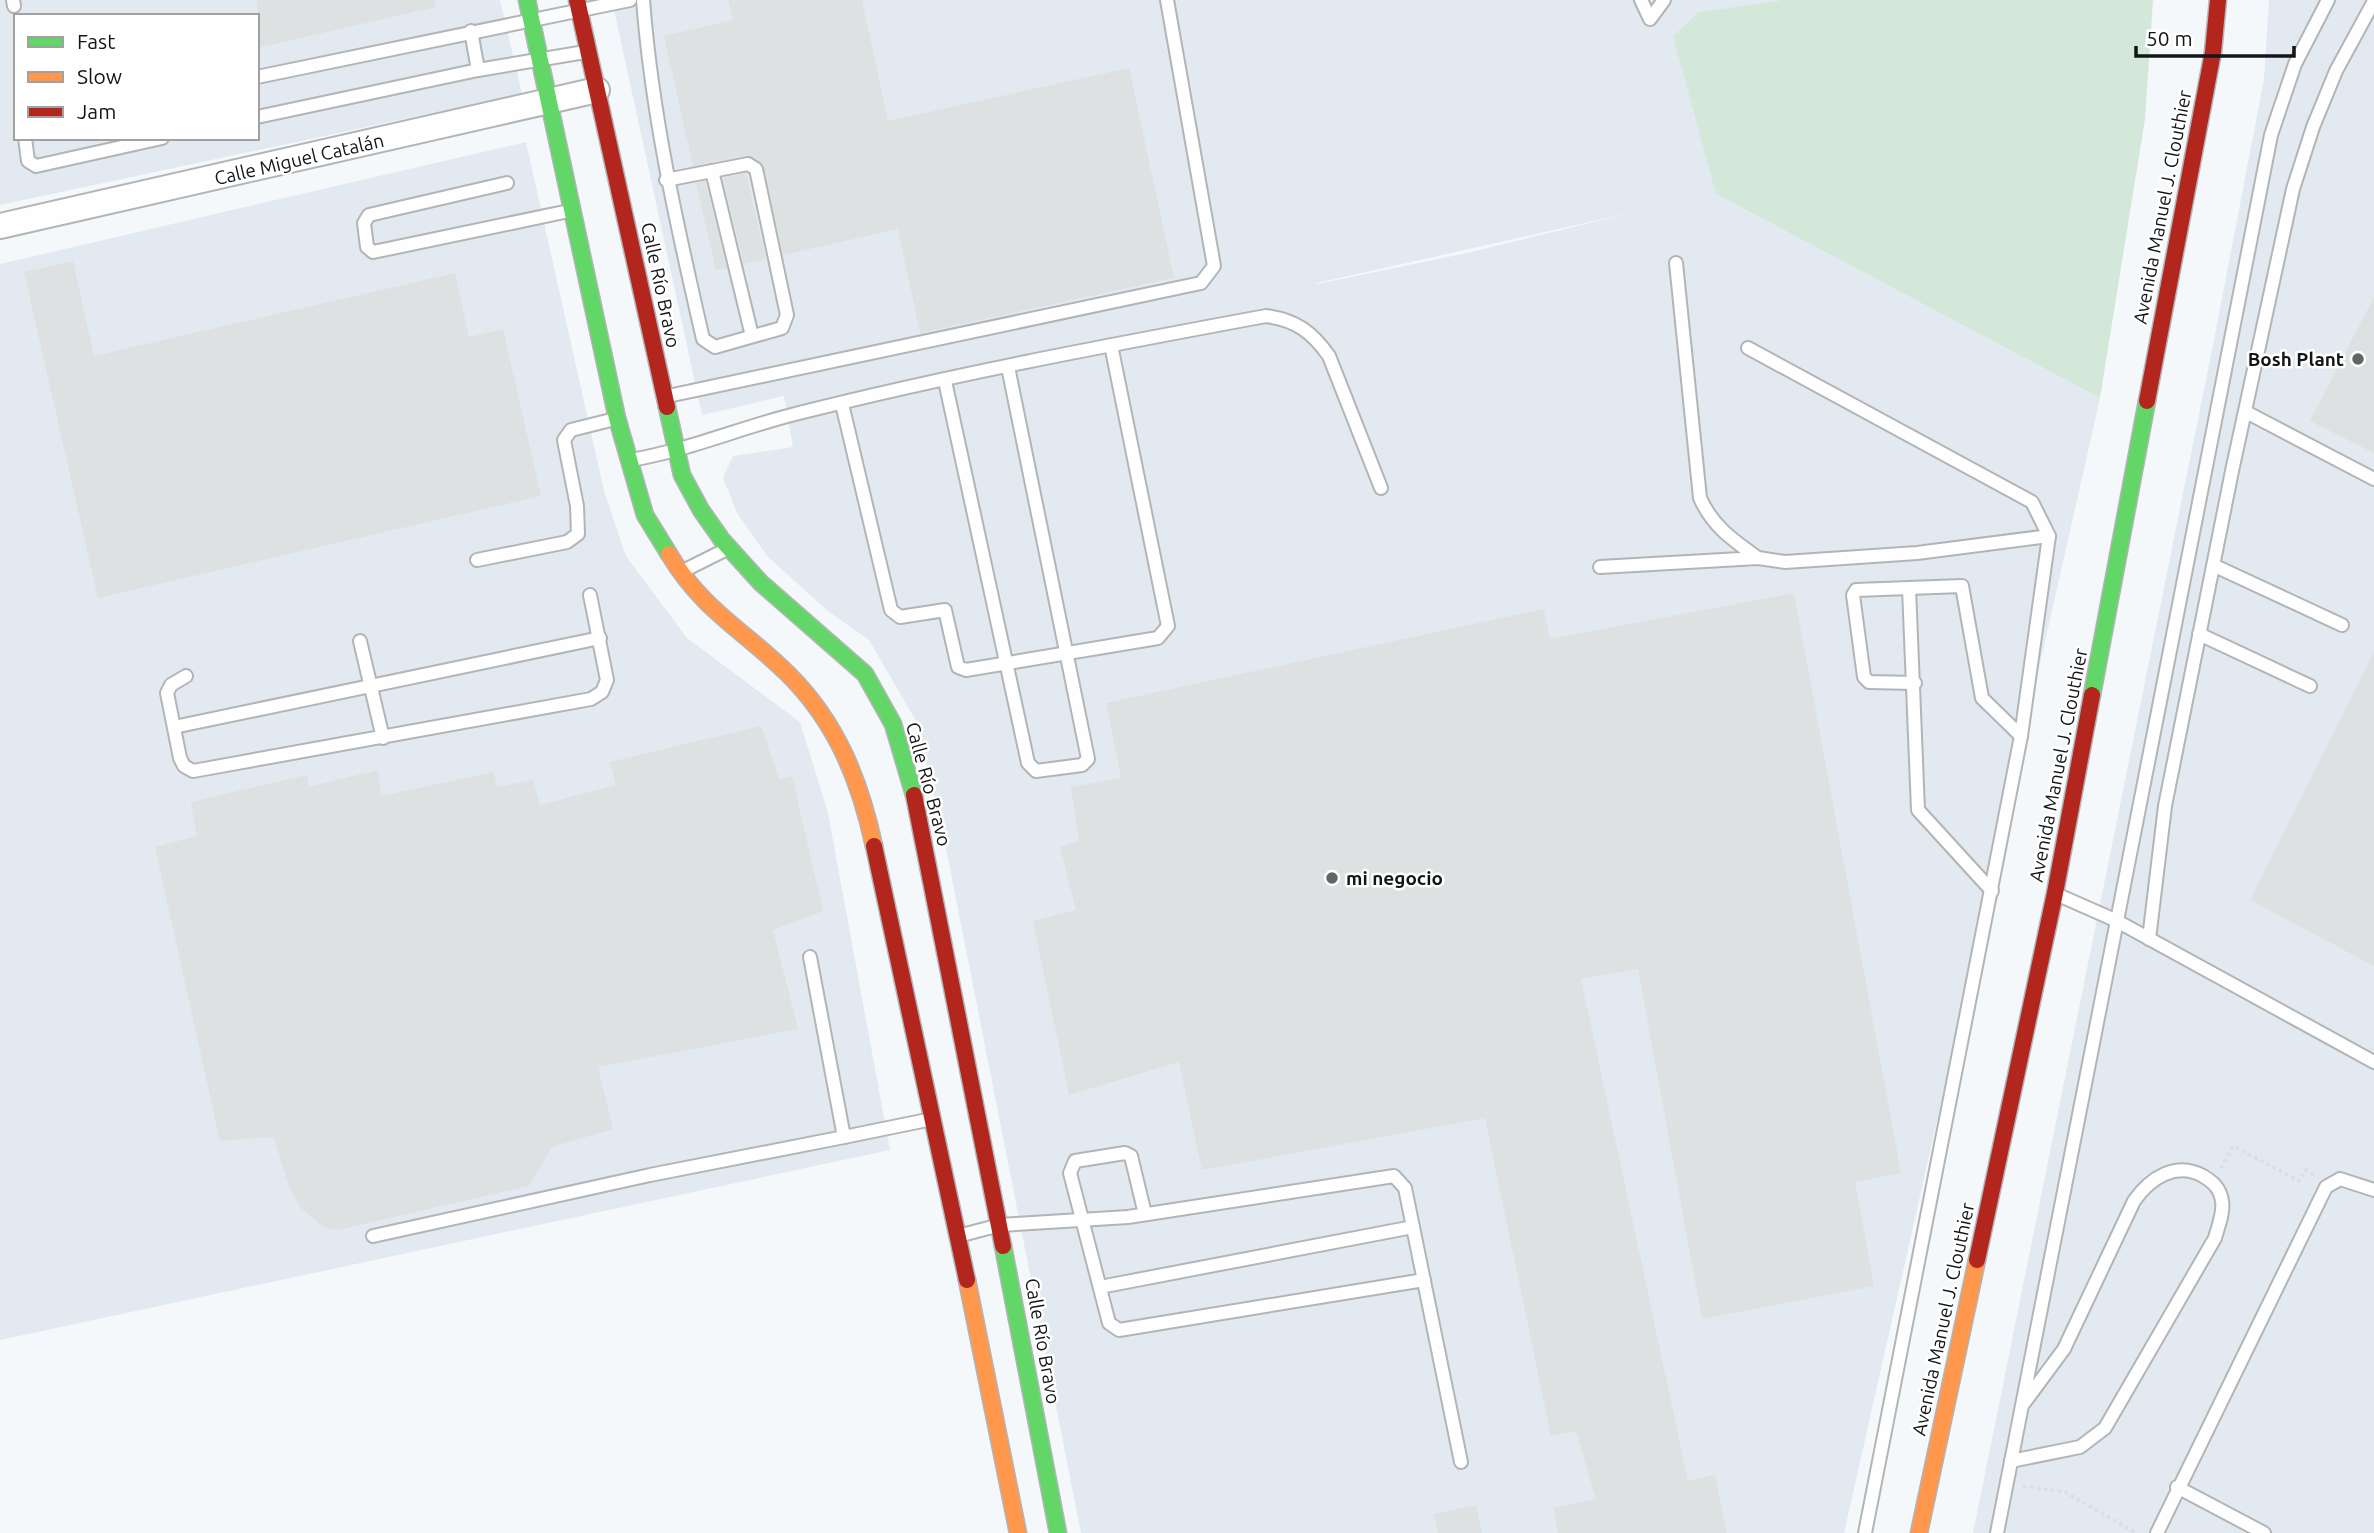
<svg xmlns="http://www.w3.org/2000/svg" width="2374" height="1533" viewBox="0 0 2374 1533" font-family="Ubuntu,sans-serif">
	<rect width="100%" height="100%" fill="#f5f8fb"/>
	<g fill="#e2e9f0" fill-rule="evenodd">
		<path d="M0,0H500L522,94L0,205ZM16,16H257V138H16Z"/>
		<path d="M612,0H1781L1699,12L1716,194L2100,398L1844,1533H1081L942,828L916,721L869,640L829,612L767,556L737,513L723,478L733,456L793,447L784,396L702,415ZM1639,211L1467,253L1317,284V283Z"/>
		<polygon points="2269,0 2374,0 2374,1533 1973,1533 2214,340 2264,79"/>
		<polygon points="526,142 604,491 626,556 687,638 800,722 828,813 890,1150 0,1340 0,264"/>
	</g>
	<polygon fill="#d4e8da" points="1781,0 2153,0 2145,119 2100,398 1716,194 1673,36 1699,12"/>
	<g fill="#dee1e2">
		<polygon points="257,0 435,0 436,7 257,48"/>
		<polygon points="728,0 862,0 888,121 1129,68 1174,278 920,333 898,229 783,255 763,164 746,155 693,166 664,36 733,20"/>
		<polygon points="746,173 766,259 744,264 723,178"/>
		<polygon points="705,181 727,268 716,270 696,183"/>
		<polygon points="73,261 94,356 455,273 469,337 503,329 541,496 98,598 24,272"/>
		<polygon points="2374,297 2374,453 2310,421"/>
		<polygon points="1794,593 1901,1173 1855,1182 1874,1286 1702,1319 1638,969 1581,979 1688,1481 1715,1475 1727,1533 1558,1533 1553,1508 1596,1499 1576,1431 1551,1436 1485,1118 1202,1170 1179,1062 1069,1095 1033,921 1076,910 1060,847 1079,841 1071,787 1121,778 1106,703 1544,609 1550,639"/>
		<polygon points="2374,652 2374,966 2250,900"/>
		<polygon points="761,726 779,779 792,776 823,911 773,930 798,1029 598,1067 613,1129 552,1147 529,1186 337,1230 323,1227 301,1208 290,1190 274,1137 220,1141 155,847 197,836 191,802 307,775 309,787 378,770 381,796 494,772 497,787 533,780 540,805 616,785 610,762"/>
		<polygon points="1476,1505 1482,1533 1438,1533 1434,1514"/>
	</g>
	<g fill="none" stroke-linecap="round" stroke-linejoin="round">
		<g stroke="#b2b5b7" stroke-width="16">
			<g id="lane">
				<polyline points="13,0 14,6"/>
				<path d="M643,0C652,116 677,226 703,339L715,347L782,328L787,315L756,169L748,164L666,180"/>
				<polyline points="1641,0 1650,19 1664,0"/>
				<polyline points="478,70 585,52"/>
				<polyline points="257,77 630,0"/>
				<polyline points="257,117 478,70 471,31"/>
				<polyline points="25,138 28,161 36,166 162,138"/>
				<polyline points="712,171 752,336"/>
				<polyline points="507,183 369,215 364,223 367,247 373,252 569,211"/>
				<path d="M1676,263L1700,498C1713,527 1733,540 1758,558"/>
				<polyline points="1748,348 2032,502 2049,536 2021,736 1865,1533"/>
				<polyline points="945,381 1028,763 1036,771 1082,765 1088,759 1008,367"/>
				<polyline points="668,396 1201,283 1214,266 1167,0"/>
				<polyline points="842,404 891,610 900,617 945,610 958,667 966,670 1158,638 1168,626 1111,345"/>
				<polyline points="2246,412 2374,479"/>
				<path d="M631,460C689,450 742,427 799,413C953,374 1110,345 1266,316C1296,320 1312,332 1329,356L1381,488"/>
				<polyline points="477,560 567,542 578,534 577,506 564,440 571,430 615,419"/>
				<polyline points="2215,566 2342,625"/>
				<polyline points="1600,567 1758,558 1785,562 1917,553 2049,536"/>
				<polyline points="681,572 727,549"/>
				<polyline points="1909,588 1918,810 1992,891"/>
				<polyline points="2199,634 2310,686"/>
				<polyline points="360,641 383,738"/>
				<polyline points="186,676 171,685 167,693 180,758 184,766 193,771 591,699 602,692 607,680 590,595"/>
				<polyline points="1915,683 1869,682 1864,677 1853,595 1856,590 1962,586 1982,698 2021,736"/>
				<polyline points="174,727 600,638"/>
				<polyline points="2056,894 2115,920 2374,1062"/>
				<polyline points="2149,939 2165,806 2232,471 2293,189 2313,127 2336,71 2374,1"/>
				<polyline points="810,957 844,1137 932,1119"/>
				<polyline points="1145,1214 1131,1156 1125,1153 1075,1161 1070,1173 1109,1323 1119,1330 1424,1280"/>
				<polyline points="373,1236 650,1175 844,1137"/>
				<polyline points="958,1236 1000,1225 1128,1217 1394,1176 1405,1188 1461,1462"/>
				<polyline points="1100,1287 1413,1227"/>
				<path d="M2011,1461L2080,1447L2105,1428L2215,1238C2218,1227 2224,1213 2222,1201C2220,1188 2213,1182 2203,1176C2176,1161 2150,1178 2134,1201L2064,1349L2024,1403"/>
				<polyline points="2177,1487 2264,1533"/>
				<polyline points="1997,1533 2271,135 2295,64 2328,0"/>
				<polyline points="2157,1533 2326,1187 2340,1179 2374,1190"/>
			</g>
		</g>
		<g stroke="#b2b5b7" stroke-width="28">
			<polyline id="street" points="0,226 597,90"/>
		</g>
		<g stroke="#b2b5b7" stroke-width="19">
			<g id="fast">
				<polyline points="527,0 617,418 645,515 669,554"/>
				<polyline points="667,407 682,475 701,510 722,540 761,583 865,674 893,724 914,795"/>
				<polyline points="2092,695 2147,401"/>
				<polyline points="1003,1246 1058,1533"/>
			</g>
		</g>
		<g stroke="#b2b5b7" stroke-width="19">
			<g id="slow">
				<path d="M669,554C703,611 745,631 789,675C837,723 860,781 874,846"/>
				<polyline points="967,1280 1018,1533"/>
				<polyline points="1919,1533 1977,1260"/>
			</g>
		</g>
		<g stroke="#b2b5b7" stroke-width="19">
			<g id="jam">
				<polyline points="577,0 667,407"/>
				<polyline points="2147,401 2213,52 2218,0"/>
				<polyline points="914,795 1003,1246"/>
				<polyline points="874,846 967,1280"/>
				<polyline points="1977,1260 2055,893 2092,695"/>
			</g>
		</g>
		<g stroke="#dcdedf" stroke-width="3.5" stroke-dasharray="3.5 3.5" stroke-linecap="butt">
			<polyline points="2221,1168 2233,1146 2299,1181 2305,1170 2315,1175"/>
			<polyline points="2023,1486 2065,1492 2136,1533"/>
		</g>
		<use href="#lane" stroke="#fefefe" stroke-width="12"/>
		<use href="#street" stroke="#fefefe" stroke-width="24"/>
		<use href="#fast" stroke="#63d668" stroke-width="16"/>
		<use href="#slow" stroke="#ff974d" stroke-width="16"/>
		<use href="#jam" stroke="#b3261e" stroke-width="16"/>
	</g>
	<g fill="#626466" stroke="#fff" stroke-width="2.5">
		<circle cx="2358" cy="359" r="7"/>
		<circle cx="1332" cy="878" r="7"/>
	</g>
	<g text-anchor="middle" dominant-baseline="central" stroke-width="5" stroke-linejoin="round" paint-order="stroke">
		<g font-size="19" fill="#131516" stroke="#fff">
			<text transform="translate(299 159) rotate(-13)">Calle Miguel Catalán</text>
			<text transform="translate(2162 207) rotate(-79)">Avenida Manuel J. Clouthier</text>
			<text transform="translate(661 285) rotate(78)">Calle Río Bravo</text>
			<text transform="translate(2058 765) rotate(-79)">Avenida Manuel J. Clouthier</text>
			<text transform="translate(929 784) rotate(75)">Calle Río Bravo</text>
			<text transform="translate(1943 1319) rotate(-78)">Avenida Manuel J. Clouthier</text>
			<text transform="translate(1043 1341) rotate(80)">Calle Río Bravo</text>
		</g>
		<g font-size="19" font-weight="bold" fill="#131516" stroke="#fff" text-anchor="end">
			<text x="2344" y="359">Bosh Plant</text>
			<text x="1346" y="878" text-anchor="start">mi negocio</text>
		</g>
	</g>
	<rect x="14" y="14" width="245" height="126" fill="#ffffff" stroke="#a1a1a2" stroke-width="2"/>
	<rect x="28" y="37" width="35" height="10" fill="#63d668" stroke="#a1a1a2" stroke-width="2"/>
	<text x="77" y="49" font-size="21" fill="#131516">Fast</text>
	<rect x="28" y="72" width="35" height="10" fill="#ff974d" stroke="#a1a1a2" stroke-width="2"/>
	<text x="77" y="84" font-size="21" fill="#131516">Slow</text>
	<rect x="28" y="107" width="35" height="10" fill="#b3261e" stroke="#a1a1a2" stroke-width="2"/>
	<text x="77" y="119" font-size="21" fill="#131516">Jam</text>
	<path d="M2136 46v10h158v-10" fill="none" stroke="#131516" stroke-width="3.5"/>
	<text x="2146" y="46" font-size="21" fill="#131516" stroke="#ffffff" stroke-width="5" paint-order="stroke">50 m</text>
</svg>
